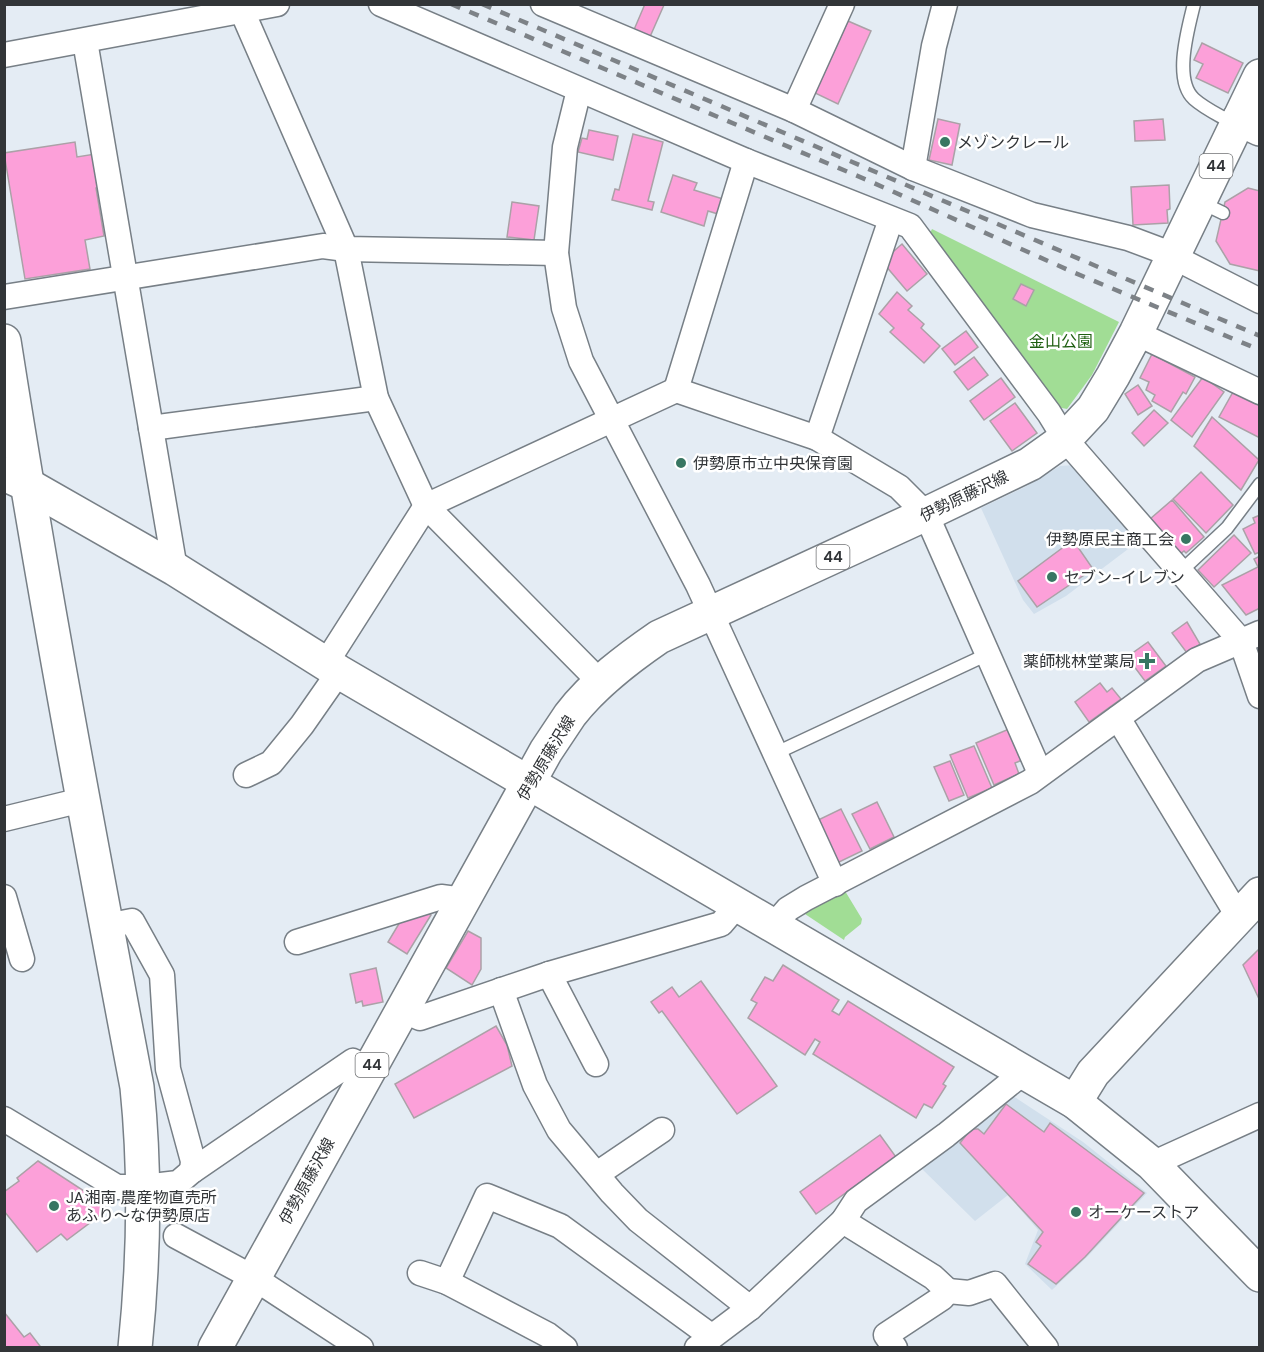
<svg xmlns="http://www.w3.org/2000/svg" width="1264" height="1352" viewBox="0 0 1264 1352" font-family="'DM Sans','Noto Sans JP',sans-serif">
	<rect width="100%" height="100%" fill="#e4ecf4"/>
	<g fill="#d1dfec">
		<polygon points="1075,465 1140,540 1066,596 1034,614 1023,600 981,508 1025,487 1060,466"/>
		<polygon points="1013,1096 1083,1142 1147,1193 1088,1256 1052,1290 1025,1264 1038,1230 1008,1195 975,1221 919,1166"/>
	</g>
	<g fill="#a1dd95">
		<polygon points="932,229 1119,322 1092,375 1067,409 1057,407 929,235"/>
		<polygon points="842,886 862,919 861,924 845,937 844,940 799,910"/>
	</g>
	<g fill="#fca0d9" stroke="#aba1a7" stroke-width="1.5">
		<polygon points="645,4 664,5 649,39 633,32"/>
		<polygon points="848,21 871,31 838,104 815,93"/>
		<polygon points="1202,43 1243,63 1228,93 1196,78 1203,64 1194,60"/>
		<polygon points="938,119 960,124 952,165 929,160"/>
		<polygon points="1163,119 1165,140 1135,141 1134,121"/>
		<polygon points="589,130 618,136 613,160 578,152 582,138 587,139"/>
		<polygon points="633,134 663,142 648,201 654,202 652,210 612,200 615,189 619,190"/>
		<polygon points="75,142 77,157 95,154 100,187 96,188 104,236 85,240 90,269 25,279 4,153"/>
		<polygon points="673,175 697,183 694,190 723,199 718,214 708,211 704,226 661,212"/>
		<polygon points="1169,185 1170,209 1167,210 1168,223 1133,225 1131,187"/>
		<polygon points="1248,188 1260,191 1260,271 1230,264 1216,241 1225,202"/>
		<polygon points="512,202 539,206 534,240 507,237"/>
		<polygon points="902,244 927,274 907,291 885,265 890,261 887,257"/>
		<polygon points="1021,284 1034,290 1026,306 1013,299"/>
		<polygon points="897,292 912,306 908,310 924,324 921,328 940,346 924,363 890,332 894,328 879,314"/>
		<polygon points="966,331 978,347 955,365 942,349"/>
		<polygon points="1152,354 1195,377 1186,394 1183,392 1171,412 1152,401 1155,395 1146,390 1149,382 1140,378"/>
		<polygon points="974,357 988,375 968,390 954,372"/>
		<polygon points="1203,377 1224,392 1192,437 1171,420"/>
		<polygon points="1001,378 1015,397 984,420 970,401"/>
		<polygon points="1138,385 1152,406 1138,415 1125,394"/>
		<polygon points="1233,392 1260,406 1260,438 1219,417"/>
		<polygon points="1015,403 1037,433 1012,451 990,421"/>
		<polygon points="1154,410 1168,423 1144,446 1132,433"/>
		<polygon points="1212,417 1259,460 1241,490 1194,446"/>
		<polygon points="1201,472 1233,505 1206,533 1173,499"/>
		<polygon points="1172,500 1204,537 1186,553 1184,551 1180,554 1150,519"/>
		<polygon points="1260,515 1260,552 1255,554 1243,529 1255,523 1253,518"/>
		<polygon points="1234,535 1251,553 1214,587 1198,570"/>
		<polygon points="1073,540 1093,569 1037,607 1018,581"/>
		<polygon points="1260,556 1260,608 1246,615 1222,585 1258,567 1254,559"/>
		<polygon points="1187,622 1200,644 1187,653 1172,633"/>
		<polygon points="1148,642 1166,666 1145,681 1127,657"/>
		<polygon points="1100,683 1107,692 1112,688 1121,699 1089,722 1075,702"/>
		<polygon points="1009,729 1022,760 1015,763 1019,774 994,785 976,743"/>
		<polygon points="974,746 992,788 968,798 950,755"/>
		<polygon points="950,761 964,795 949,801 934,767"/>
		<polygon points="877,802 894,837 870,849 852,814"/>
		<polygon points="841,809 862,851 837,863 816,821"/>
		<polygon points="423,911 431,915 407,954 388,942 403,917"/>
		<polygon points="468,931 481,938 481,969 472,985 446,968"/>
		<polygon points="1260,948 1260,1001 1243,965"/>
		<polygon points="783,965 839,1000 832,1011 839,1015 848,1001 954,1067 943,1084 946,1086 932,1108 924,1104 916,1118 813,1054 820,1042 815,1039 805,1055 748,1018 757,1003 751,1000 765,977 773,981"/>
		<polygon points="376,968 383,1002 363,1006 362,1001 356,1003 350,974"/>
		<polygon points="701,981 777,1086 737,1114 662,1011 659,1013 651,1002 672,987 679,997"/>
		<polygon points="496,1026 507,1045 512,1066 414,1118 395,1084"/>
		<polygon points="1006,1104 1044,1132 1050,1123 1144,1193 1085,1257 1056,1284 1028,1264 1041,1246 1036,1242 1043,1232 960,1143 971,1129 978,1129 984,1134"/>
		<polygon points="880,1135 896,1157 816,1214 800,1192"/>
		<polygon points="38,1161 101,1202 107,1210 67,1240 61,1234 37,1252 4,1211 4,1192 19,1181 17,1178"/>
		<polygon points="4,1312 24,1337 30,1333 40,1346 37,1348 4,1348"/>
	</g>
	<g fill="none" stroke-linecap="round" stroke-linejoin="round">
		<g stroke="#777f86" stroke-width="15">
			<g id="lane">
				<path d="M1194,4C1188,29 1173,80 1194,99C1205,109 1221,116 1234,124"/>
				<polyline points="1200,202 1223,213"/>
				<polyline points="1180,572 1227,528 1260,484"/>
				<polyline points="774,754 988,654"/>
			</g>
		</g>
		<g stroke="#777f86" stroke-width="27">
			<g id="street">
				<polyline points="381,4 746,161 910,226 1049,413 1065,439 1241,641 1260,696"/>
				<polyline points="543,4 794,110 913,168 1032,215 1128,238 1160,250 1260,301"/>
				<polyline points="242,11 346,249 376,398 426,506 601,683"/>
				<polyline points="85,41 175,569"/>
				<polyline points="4,55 277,4"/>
				<polyline points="579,90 565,147 556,253 564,308 581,361 698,585 835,884"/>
				<polyline points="794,110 842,4"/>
				<polyline points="913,168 934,46 945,4"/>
				<polyline points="4,297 323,246 346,249 556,253"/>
				<polyline points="1136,333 1260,392"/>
				<polyline points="676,390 746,161"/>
				<polyline points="151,428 376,398"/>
				<polyline points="817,438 891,219"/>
				<polyline points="326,663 426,506 676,390 817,438 899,487 926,514 1040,773"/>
				<polyline points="1118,718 1238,916"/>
				<polyline points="246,775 271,763 302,725 339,672"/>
				<polyline points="4,819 82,800"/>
				<polyline points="4,897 22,959"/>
				<polyline points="774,925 788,909 806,898 1030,782 1197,660 1260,633"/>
				<polyline points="106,926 132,921 162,975 168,1069 193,1161 192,1171"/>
				<polyline points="297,942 441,897 464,900"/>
				<polyline points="549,974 596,1064"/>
				<polyline points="501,990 535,1085 559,1130 612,1193 638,1220 750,1308"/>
				<polyline points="402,1010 420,1018 549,974 721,924 738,904"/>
				<polyline points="4,1119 117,1187 144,1187 178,1183 192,1171 353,1061 369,1070"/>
				<polyline points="1152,1164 1260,1115"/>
				<polyline points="597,1174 662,1130"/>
				<polyline points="843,1221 933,1277 948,1291 942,1298 886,1335 895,1348"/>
				<polyline points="176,1236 254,1278 361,1348"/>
				<polyline points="420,1273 447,1282 548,1335 565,1348"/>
				<polyline points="447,1282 487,1196 560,1226 711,1336"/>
				<polyline points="948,1291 969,1293 995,1284 1046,1348"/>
				<polyline points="697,1348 750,1308 843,1221 856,1201 946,1135 1024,1072"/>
			</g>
		</g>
		<g stroke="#777f86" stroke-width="36">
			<g id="secondary">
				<polyline points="1239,119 1260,129"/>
				<path d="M4,341C43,591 90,839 137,1087C146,1175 144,1260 135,1348"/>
				<polyline points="4,474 26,484 175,569 339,672 1075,1102 1152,1164 1260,1275"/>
				<polyline points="1075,1102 1093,1073 1260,894"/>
			</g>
		</g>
		<g stroke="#777f86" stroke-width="36">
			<path id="primary" d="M215,1348L546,751C554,739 562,727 570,715C594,684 627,659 659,637L926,514L1030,464L1065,439L1093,409L1113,376L1136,333L1260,76"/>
		</g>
		<use href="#lane" stroke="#fff" stroke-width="12"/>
		<use href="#street" stroke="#fff" stroke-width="24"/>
		<use href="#secondary" stroke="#fff" stroke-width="33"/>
		<use href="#primary" stroke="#fff" stroke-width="33"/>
		<g stroke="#7d8287" stroke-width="4.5" stroke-dasharray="10 10" stroke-linecap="butt">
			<polyline points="451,4 867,180 1075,273 1260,350"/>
			<polyline points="482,4 1260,336"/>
		</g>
	</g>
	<g fill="#387662" stroke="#fff" stroke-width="2">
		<circle cx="945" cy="142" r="6"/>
		<circle cx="681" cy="463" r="6"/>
		<circle cx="1186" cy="539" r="6"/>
		<circle cx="1052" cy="577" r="6"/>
		<path d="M1144 652h6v6h6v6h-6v6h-6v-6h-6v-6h6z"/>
		<circle cx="54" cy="1206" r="6"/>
		<circle cx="1076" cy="1212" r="6"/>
	</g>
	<g text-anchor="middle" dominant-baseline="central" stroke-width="5" stroke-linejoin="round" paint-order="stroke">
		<g fill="#fff" stroke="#707274" stroke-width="1.5">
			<rect x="1199.5" y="154" width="33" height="24" rx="4.5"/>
			<rect x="816.5" y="545" width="33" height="24" rx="4.5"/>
			<rect x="355.5" y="1053" width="33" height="24" rx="4.5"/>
		</g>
		<g font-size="15" font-weight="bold" fill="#323538">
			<text x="1216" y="166">44</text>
			<text x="833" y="557">44</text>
			<text x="372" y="1065">44</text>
		</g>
		<g font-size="16" fill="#323538" stroke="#fff" text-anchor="start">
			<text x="957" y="142">メゾンクレール</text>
			<text x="693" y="463">伊勢原市立中央保育園</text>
			<text x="1174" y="539" text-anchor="end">伊勢原民主商工会</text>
			<text x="1064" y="577">セブン-イレブン</text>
			<text x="1135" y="661" text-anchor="end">薬師桃林堂薬局</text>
			<text x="66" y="1197">JA湘南 農産物直売所<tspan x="66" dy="18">あふり～な伊勢原店</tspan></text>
			<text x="1088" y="1212">オーケーストア</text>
		</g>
		<g font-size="16" fill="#1f5f11" stroke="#fff">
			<text x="1061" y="341">金山公園</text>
		</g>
		<g font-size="16" fill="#323538" stroke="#fff">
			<text transform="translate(964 496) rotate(-26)">伊勢原藤沢線</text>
			<text transform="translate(546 758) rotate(-59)">伊勢原藤沢線</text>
			<text transform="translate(307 1181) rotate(-61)">伊勢原藤沢線</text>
		</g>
	</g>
	<rect width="1264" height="1352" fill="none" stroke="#323538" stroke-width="12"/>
</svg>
